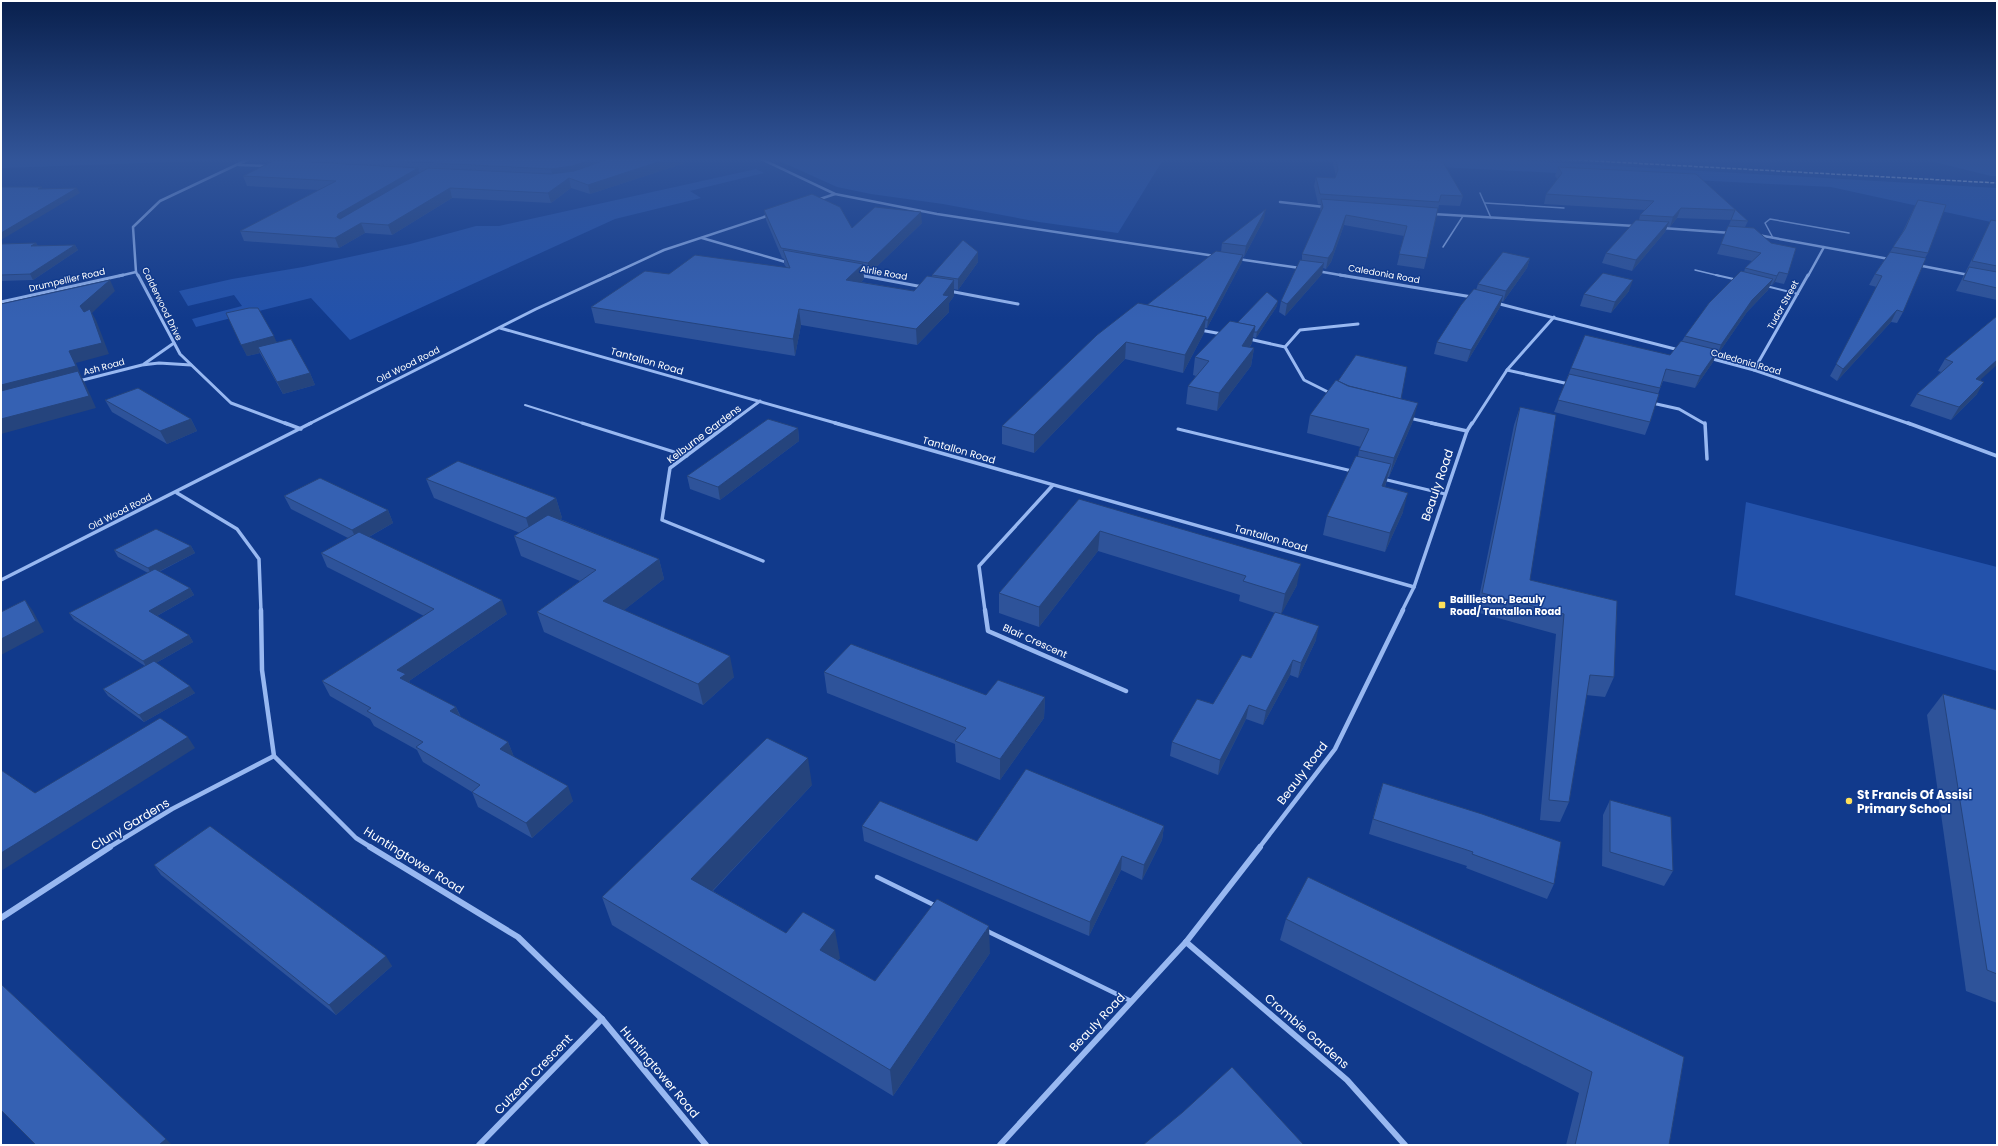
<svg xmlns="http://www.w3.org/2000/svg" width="1998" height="1146" viewBox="0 0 1998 1146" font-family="Poppins,sans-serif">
	<rect width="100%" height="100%" fill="#113a8c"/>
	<g fill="#2352ab">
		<polygon points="1,158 233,158 229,160 1,168"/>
		<polygon points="773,158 1164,158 1118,233 1039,222 943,204 871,194 837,187"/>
		<polygon points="1263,158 1478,158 1997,188 1997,231 1991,222 1831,187"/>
		<polygon points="1918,158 1997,158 1997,176 1991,176"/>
		<polygon points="756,169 764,173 690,191 701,198 615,219 350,340 311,298 196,327 192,319 242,306 234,295 188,306 179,291 232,279 303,267 410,244 476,226 499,226"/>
		<polygon points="1746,502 1997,567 1997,671 1735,595"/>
	</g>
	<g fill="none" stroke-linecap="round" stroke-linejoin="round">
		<g stroke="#98b8f1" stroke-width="1.5">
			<polyline points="1480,193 1491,218"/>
			<polyline points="1485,203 1564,208"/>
			<polyline points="1773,238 1765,223 1770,219 1849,233"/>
			<polyline points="1443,247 1463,216"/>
			<polyline points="1695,270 1720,276"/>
		</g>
		<g stroke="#98b8f1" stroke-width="2">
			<polyline points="1716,275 1738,280"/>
			<polyline points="1766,286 1798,294"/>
			<polyline points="525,405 585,424"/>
		</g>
		<g stroke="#98b8f1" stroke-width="3">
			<polyline points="582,423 687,456"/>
			<polyline points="1178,429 1352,471"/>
			<polyline points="1383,479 1445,494"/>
		</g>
		<g stroke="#98b8f1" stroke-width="4.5">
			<polyline points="877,877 936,906"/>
			<polyline points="987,931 1131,1001"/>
		</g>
		<g stroke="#98b8f1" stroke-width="2.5">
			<polyline points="759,158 835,194 937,214 1215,256"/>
			<polyline points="239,165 268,166"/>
			<polyline points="817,200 835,194"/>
			<polyline points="1280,202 1324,207"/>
			<polyline points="1433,214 1635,226"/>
			<polyline points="1662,228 1731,233"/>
			<polyline points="1758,235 1889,259"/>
			<polyline points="702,238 789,263"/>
			<polyline points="1238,259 1300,268"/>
			<polyline points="1917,265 1969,275"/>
			<polyline points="1317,271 1346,276"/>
			<polyline points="859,275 864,276"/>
			<polyline points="119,276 136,272"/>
			<polyline points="138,276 136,272 133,227 160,201 251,158"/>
			<polyline points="608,276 664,250 770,215"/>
			<polyline points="1808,276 1824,247"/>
		</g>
		<g stroke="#98b8f1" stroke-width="3">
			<polyline points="138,275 180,354 231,403 287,424"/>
			<polyline points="859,275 923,287"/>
			<polyline points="1340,275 1472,297"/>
			<polyline points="949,291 1018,304"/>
			<polyline points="1,302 123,275"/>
			<polyline points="1496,303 1679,350"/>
			<polyline points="500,328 839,424"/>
			<polyline points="1200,330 1222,334"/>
			<polyline points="1249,339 1285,347 1304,380 1332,394"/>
			<polyline points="1285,347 1300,330 1358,324"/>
			<polyline points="1709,358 1754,370 1910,424"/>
			<polyline points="144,364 174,343"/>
			<polyline points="1507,370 1569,384"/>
			<polyline points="1754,370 1808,275"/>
			<polyline points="79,381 142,365 159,363 191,365"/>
			<polyline points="1652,403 1679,409 1705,424"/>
			<polyline points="1409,418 1436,424"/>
			<polyline points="309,424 536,309 610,275"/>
			<polyline points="729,424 760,401"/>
			<polyline points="1472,424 1507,370 1554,317"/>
		</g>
		<g stroke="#98b8f1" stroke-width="3.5">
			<polyline points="285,423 301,429"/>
			<polyline points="730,423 670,468 662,520 763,561"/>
			<polyline points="835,423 1414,587"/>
			<polyline points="1431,423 1467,431"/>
			<polyline points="1705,423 1707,459"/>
			<polyline points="1908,423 1997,456"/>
			<polyline points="177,493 237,529 259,559 261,611"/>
			<polyline points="1,580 311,423"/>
			<polyline points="985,611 979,566 1053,485"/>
			<polyline points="1402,611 1414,587 1467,431 1472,423"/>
		</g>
		<g stroke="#98b8f1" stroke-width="4.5">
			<polyline points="261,610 262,670 274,756 356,838 372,848"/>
			<polyline points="985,610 988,631 1126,691"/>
			<polyline points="108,848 172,809 274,756"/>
			<polyline points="1259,848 1335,749 1403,610"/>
		</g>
		<g stroke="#98b8f1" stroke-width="6">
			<polyline points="370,847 518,937 602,1019 706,1145"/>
			<polyline points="1,918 110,847"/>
			<polyline points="1186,942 1347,1080 1405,1145"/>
			<polyline points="479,1145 602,1019"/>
			<polyline points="1000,1145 1186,942 1260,847"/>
		</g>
		<polyline stroke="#fff" stroke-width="1.5" stroke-dasharray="4 1.5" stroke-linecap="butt" points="1540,158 1997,183"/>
	</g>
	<g fill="#2e539a">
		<polygon points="287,158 684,158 685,163 590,194 571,188 551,203 452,198 392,235 365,233 339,248 244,241 240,231 319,190 247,186 243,176 288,161"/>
		<polygon points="1334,158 1389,158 1463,196 1460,206 1439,205 1424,269 1397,265 1404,236 1344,225 1331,262 1326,269 1323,268 1322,274 1285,316 1279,312 1281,301 1302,260 1302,254 1321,213 1320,209 1321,204 1318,204 1314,186 1316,177 1335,178 1336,176 1333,164"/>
		<polygon points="1558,167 1696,174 1748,221 1745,227 1788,274 1784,284 1775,282 1772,285 1770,285 1768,290 1747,312 1716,357 1715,357 1713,362 1695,388 1663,381 1658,394 1650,422 1645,435 1554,412 1571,368 1670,355 1682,341 1685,336 1744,272 1745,268 1752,261 1717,254 1731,220 1677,218 1670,227 1667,227 1665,232 1632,271 1602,263 1606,253 1639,220 1640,215 1645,210 1544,204 1546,194 1558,180 1555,176"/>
		<polygon points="1918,200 1928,253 1925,258 1903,312 1897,323 1891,322 1837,381 1830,376 1877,287 1869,285 1875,274 1890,252 1902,233"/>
		<polygon points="764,210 852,228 922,223 869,274 863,273 864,279 861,282 914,291 932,277 932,275 978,252 978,262 958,290 954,289 954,296 949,303 949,312 917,345 801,325 795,356 595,323 591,307 669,274 786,267 784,264 784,259 782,258 766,220"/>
		<polygon points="1264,219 1244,257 1243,257 1242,262 1207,328 1205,328 1204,333 1183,373 1125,359 1034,453 1002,444 1002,426 1221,252 1222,243"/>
		<polygon points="1991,220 1997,221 1997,300 1956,291 1986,231"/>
		<polygon points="36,243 38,246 75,245 78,250 33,280 1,281 1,244"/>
		<polygon points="1530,258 1527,268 1503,302 1501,301 1500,307 1467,362 1434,354 1437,342 1476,290 1478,284"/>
		<polygon points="1629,291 1611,313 1580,306 1584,294"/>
		<polygon points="1277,306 1256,338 1253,337 1252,343 1250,347 1254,348 1251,366 1217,411 1186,404 1188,386 1196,376 1193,375 1195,357 1237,323"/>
		<polygon points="226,313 277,342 310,373 315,385 283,394 260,353 247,356"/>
		<polygon points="1997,316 1977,394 1951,420 1910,406 1917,394 1941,372 1938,371 1945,359"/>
		<polygon points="1338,381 1401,399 1413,421 1389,477 1388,477 1385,487 1403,512 1385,552 1323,535 1327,516 1358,456 1359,450 1361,447 1307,433 1310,415"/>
		<polygon points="105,400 191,419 197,431 167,444 112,412"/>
		<polygon points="1520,407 1530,580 1617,601 1614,677 1605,697 1586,695 1569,802 1560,822 1540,820 1556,634 1476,612 1514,425"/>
		<polygon points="798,428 799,441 720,500 690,489 687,476"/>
		<polygon points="426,479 556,498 562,518 560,519 659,559 664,579 624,610 734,677 703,705 544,632 537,612 580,581 521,556 514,536 520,533 434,498"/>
		<polygon points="284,496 388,510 393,523 369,537 507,614 409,681 410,683 456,707 461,717 508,742 514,757 573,801 532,838 478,807 472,792 423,762 417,750 374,726 370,719 330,696 322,681 424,616 327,567 321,553 348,538 291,509"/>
		<polygon points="1079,499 1297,585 1281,614 1316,640 1298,678 1290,675 1263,725 1246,719 1218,775 1170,756 1172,742 1213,704 1251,658 1275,613 1239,601 1240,595 1098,551 1039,627 999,613 999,593"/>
		<polygon points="191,546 195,553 159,572 190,588 194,595 157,616 189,635 193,642 156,663 195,693 144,722 108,696 103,689 145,666 74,620 69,613 148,573 118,557 114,550"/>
		<polygon points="824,672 986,695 1045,697 1044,718 1000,780 956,762 955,744 827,693"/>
		<polygon points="1943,694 1997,710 1997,1003 1966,991 1927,715"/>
		<polygon points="1383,783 1554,884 1547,899 1466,868 1467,866 1369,834 1378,798"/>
		<polygon points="812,785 713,891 786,933 840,958 838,960 875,981 990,953 893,1096 612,925 602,897"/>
		<polygon points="1610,800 1673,871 1664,886 1602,866 1603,815"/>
		<polygon points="862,826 977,841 1164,826 1162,840 1142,880 1121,870 1089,936 864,841"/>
		<polygon points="154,865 392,966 336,1015 161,875"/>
		<polygon points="1286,919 1684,1057 1669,1145 1566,1145 1579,1093 1280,940"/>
	</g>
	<g fill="#25447d">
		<polygon points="595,158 623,158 553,178 551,169"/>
		<polygon points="670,158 684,158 685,163 590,194 588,185"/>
		<polygon points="418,168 421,177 342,224 337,217 338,214"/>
		<polygon points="569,178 571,188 551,203 548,193"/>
		<polygon points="77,188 80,193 1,240 1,233"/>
		<polygon points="450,188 452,198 392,235 388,225"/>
		<polygon points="1681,208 1677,218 1670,227 1673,217"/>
		<polygon points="1266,209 1264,219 1244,257 1246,246"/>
		<polygon points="921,212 922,223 869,274 868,263"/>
		<polygon points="1346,215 1344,225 1331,262 1326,269 1328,258"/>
		<polygon points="1669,222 1665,232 1632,271 1636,260"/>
		<polygon points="361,223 365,233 339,248 335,238"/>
		<polygon points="36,243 39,248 31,246"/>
		<polygon points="75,245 78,250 33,280 30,274"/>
		<polygon points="978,252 978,262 958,290 958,279"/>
		<polygon points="1243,255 1242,262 1207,328 1208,320"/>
		<polygon points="1530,258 1527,268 1503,302 1506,291"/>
		<polygon points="1324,263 1322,274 1285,316 1287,304"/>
		<polygon points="863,264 864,279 848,295 846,280"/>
		<polygon points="1779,272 1775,282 1772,285 1777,276"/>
		<polygon points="1773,279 1768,290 1747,312 1716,357 1721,345 1752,300"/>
		<polygon points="110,280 115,291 92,313 96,320 109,354 76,363 82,378 85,383 96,408 1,434 1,385 69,351 86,318 80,306"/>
		<polygon points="954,280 954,296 949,303 949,312 917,345 916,329"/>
		<polygon points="1633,280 1629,291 1611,313 1615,302"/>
		<polygon points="1503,296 1500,307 1467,362 1471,350"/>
		<polygon points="1278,301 1277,306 1256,338 1257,332"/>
		<polygon points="799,309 801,325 795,356 793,339"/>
		<polygon points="1897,310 1891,322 1837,381 1843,369"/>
		<polygon points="1206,317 1204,333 1183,373 1185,355"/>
		<polygon points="1255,326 1252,343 1239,363 1242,346"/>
		<polygon points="274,336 279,348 258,347 260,353 247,356 241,345"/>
		<polygon points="1126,342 1125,359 1034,453 1034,435"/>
		<polygon points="1254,348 1251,366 1217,411 1219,393"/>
		<polygon points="1718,350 1713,362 1695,388 1700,376"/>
		<polygon points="1997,360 1997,365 1968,391 1976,379"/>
		<polygon points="310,373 315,385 283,394 277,382"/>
		<polygon points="1984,382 1977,394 1951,420 1959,407"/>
		<polygon points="1418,403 1413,421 1389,477 1394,458"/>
		<polygon points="191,419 197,431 167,444 160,431"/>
		<polygon points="798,428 799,441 720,500 718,487"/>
		<polygon points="1391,464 1386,483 1377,505 1382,486"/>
		<polygon points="1408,493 1403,512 1385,552 1390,533"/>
		<polygon points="556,498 562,518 532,538 526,518"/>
		<polygon points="388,510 393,523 358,543 352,530"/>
		<polygon points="1100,531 1098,551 1039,627 1039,607"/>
		<polygon points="191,546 195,553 152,575 148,568"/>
		<polygon points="659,559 664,579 609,622 603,601"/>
		<polygon points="1301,564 1297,585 1281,615 1285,594"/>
		<polygon points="190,588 194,595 153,618 149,611"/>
		<polygon points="25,600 33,611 44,632 1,655 1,639"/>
		<polygon points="502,600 507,614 409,681 412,689 400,678 397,670"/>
		<polygon points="1319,626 1316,640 1298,678 1301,663"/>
		<polygon points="189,635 193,642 147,668 143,661"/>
		<polygon points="730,656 734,677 703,705 698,684"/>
		<polygon points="1293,660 1290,675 1263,725 1266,711"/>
		<polygon points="190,686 195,693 144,722 139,715"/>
		<polygon points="1045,697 1044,718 1000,780 1000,759"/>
		<polygon points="1249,705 1246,719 1218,775 1220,760"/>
		<polygon points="456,707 462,721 450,711"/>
		<polygon points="188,737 195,748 1,871 1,853"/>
		<polygon points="508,742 514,757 500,749"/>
		<polygon points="808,758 812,785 698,906 691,879"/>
		<polygon points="568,786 573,801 532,838 526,823"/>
		<polygon points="1164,826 1162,840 1142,880 1144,865"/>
		<polygon points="1122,856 1121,870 1089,936 1090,922"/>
		<polygon points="989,926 990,953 893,1096 890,1070"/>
		<polygon points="835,930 840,958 824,977 820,950"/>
		<polygon points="386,956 392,966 336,1015 329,1005"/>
		<polygon points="166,1139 172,1145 159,1145"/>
	</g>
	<g fill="#3561b3" stroke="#25447d">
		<polygon points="337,158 595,158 572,166 551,169"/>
		<polygon points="612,158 670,158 588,185 569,178 548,193 450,188 388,225 361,223 335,238 240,231 336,181 243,176 275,160 418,168 338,214 337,217 340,219 428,168 551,174 574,171"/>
		<polygon points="1336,158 1389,158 1443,162 1463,196 1441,195 1439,202 1320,194 1316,177 1335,178 1338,170"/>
		<polygon points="1558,167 1696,174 1748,221 1731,220 1735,210 1681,208 1673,217 1640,215 1654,201 1546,194 1562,173"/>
		<polygon points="1,187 42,187 38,189 77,188 1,233"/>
		<polygon points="812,194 840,207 852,228 875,207 921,212 868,263 781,248 764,210"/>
		<polygon points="1321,199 1438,208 1427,258 1399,254 1407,226 1346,215 1333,251 1328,258 1302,254 1323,207"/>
		<polygon points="1918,200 1946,205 1928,253 1893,247 1905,229"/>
		<polygon points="1266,209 1246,246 1222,243"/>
		<polygon points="1636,220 1669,222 1636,260 1606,253"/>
		<polygon points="1991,220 1997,221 1997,266 1972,261"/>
		<polygon points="1728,226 1754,228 1771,243 1796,248 1788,274 1779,272 1777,276 1745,268 1761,253 1721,244"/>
		<polygon points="963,240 978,252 958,279 932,275"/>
		<polygon points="36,243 31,246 75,245 30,274 1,275 1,244"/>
		<polygon points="783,250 863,264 846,280 914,291 927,276 954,280 943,295 949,296 916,329 799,309 793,339 591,307 645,271 669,274 695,255 790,268"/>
		<polygon points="1216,251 1243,255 1208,320 1206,320 1206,317 1147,305"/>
		<polygon points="1503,252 1530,258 1506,291 1478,284"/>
		<polygon points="1890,252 1926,258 1903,312 1897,310 1843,369 1836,364 1882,276 1875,274"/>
		<polygon points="1300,260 1324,263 1287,304 1281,301"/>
		<polygon points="1969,267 1997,272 1997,288 1963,280"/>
		<polygon points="1741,271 1773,279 1752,300 1721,345 1685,336 1709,303"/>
		<polygon points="1603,273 1633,280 1615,302 1584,294"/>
		<polygon points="110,280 80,306 84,312 90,309 102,343 69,351 76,366 1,385 1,304"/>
		<polygon points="1474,289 1503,296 1471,350 1437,342 1461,305"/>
		<polygon points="1267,292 1278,301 1257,332 1254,332 1255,326 1237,323"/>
		<polygon points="1138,303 1206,317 1185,355 1126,342 1034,435 1002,426 1097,335"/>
		<polygon points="249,308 258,308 274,336 241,345 226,313"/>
		<polygon points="1997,316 1997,360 1976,379 1984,382 1959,407 1917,394 1953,362 1945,359"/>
		<polygon points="1230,321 1255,326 1242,346 1254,348 1219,393 1188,386 1209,361 1195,357"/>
		<polygon points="1585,335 1670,355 1681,341 1718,350 1700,376 1666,369 1660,388 1571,368"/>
		<polygon points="291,339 310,373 277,382 258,347"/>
		<polygon points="1356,355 1407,367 1401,399 1349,386 1338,381"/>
		<polygon points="78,371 89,396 1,419 1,391"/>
		<polygon points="1569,374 1659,394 1650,422 1558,400"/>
		<polygon points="1336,380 1348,386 1418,403 1394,458 1359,450 1369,429 1310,415"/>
		<polygon points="138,388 191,419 160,431 105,400"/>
		<polygon points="1520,407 1556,415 1530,580 1617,601 1614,677 1590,675 1569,802 1549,800 1564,614 1482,593"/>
		<polygon points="768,419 798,428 718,487 687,476"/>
		<polygon points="1356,456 1391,464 1382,486 1408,493 1390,533 1327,516"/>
		<polygon points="458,461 556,498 526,518 426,479"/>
		<polygon points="320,478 388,510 352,530 284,496"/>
		<polygon points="1079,499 1301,564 1285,594 1243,581 1246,576 1100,531 1039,607 999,593"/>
		<polygon points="548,515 659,559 603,601 730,656 698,684 537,612 596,570 514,536"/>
		<polygon points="156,529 191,546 148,568 114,550"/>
		<polygon points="359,532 502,600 397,670 406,674 400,678 456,707 450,711 508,742 500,749 568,786 526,823 472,792 480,785 416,747 423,742 367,711 371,708 322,681 434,609 321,553"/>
		<polygon points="155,569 190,588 149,611 189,635 143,661 69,613"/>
		<polygon points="25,600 36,621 1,639 1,612"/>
		<polygon points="1275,612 1319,626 1301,663 1293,660 1266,711 1249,705 1220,760 1172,742 1197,699 1213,704 1242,655 1251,658"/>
		<polygon points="851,644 986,695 998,680 1045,697 1000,759 955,741 966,728 824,672"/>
		<polygon points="154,661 190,686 139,715 103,689"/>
		<polygon points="1943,694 1997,710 1997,974 1987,970"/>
		<polygon points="160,718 188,737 1,853 1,770 35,793"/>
		<polygon points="767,738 808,758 691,879 786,933 803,912 835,930 820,950 875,981 937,899 989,926 890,1070 602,897"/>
		<polygon points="1026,769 1164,826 1144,865 1122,856 1090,922 862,826 880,801 977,841"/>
		<polygon points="1383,783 1482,814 1561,842 1554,884 1472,854 1473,852 1373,819"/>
		<polygon points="1610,800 1671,817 1673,871 1610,852"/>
		<polygon points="210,826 386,956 329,1005 154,865"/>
		<polygon points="1308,877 1684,1057 1669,1145 1575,1145 1592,1072 1286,919"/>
		<polygon points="1,984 166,1139 159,1145 36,1145 1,1110"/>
		<polygon points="1232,1067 1304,1145 1143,1145 1183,1112"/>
	</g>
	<linearGradient id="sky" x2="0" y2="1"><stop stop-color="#09204d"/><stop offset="0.5" stop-color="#325599"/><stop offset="1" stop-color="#325599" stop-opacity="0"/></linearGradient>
	<rect width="1998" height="319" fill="url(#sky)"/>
	<g fill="#ffe059" stroke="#113a8c" stroke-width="1.5">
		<rect x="1438" y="601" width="8" height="8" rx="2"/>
		<circle cx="1849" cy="801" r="4"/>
	</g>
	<g text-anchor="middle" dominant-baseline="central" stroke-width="3" stroke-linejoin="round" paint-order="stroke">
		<g font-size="9" fill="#fff" stroke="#113a8c">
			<text transform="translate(884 273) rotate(10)">Airlie Road</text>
			<text transform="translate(1384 274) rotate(10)">Caledonia Road</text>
			<text transform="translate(67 280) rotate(-13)">Drumpellier Road</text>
			<text transform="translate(162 304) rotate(64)">Calderwood Drive</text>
			<text transform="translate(1783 305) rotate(-61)">Tudor Street</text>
			<text transform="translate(1746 362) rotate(16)">Caledonia Road</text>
			<text transform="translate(408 365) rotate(-27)">Old Wood Road</text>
			<text transform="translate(104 367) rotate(-15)">Ash Road</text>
			<text transform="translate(120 512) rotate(-27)">Old Wood Road</text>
		</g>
		<g font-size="10" fill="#fff" stroke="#113a8c">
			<text transform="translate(647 361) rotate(16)">Tantallon Road</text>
			<text transform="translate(704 434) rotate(-37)">Kelburne Gardens</text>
			<text transform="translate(959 450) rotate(16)">Tantallon Road</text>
			<text transform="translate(1271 538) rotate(16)">Tantallon Road</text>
			<text transform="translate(1035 641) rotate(24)">Blair Crescent</text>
		</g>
		<g font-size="10" font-weight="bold" fill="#fff" stroke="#113a8c" text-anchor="start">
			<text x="1450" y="599">Baillieston, Beauly<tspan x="1450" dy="12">Road/ Tantallon Road</tspan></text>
		</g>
		<g font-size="12" fill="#fff" stroke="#113a8c">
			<text transform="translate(1437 485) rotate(-71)">Beauly Road</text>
			<text transform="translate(1302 773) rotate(-53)">Beauly Road</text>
			<text transform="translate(130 824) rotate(-31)">Cluny Gardens</text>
			<text transform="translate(414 860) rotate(32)">Huntingtower Road</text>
			<text transform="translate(1097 1022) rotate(-47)">Beauly Road</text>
			<text transform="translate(1307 1031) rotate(41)">Crombie Gardens</text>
			<text transform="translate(660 1072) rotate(50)">Huntingtower Road</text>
			<text transform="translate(533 1074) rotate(-46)">Culzean Crescent</text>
		</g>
		<g font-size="12" font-weight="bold" fill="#fff" stroke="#113a8c" text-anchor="start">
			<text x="1857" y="794">St Francis Of Assisi<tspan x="1857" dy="14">Primary School</tspan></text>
		</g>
	</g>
	<rect width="1998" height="1146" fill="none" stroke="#ffffff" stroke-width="4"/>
</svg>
